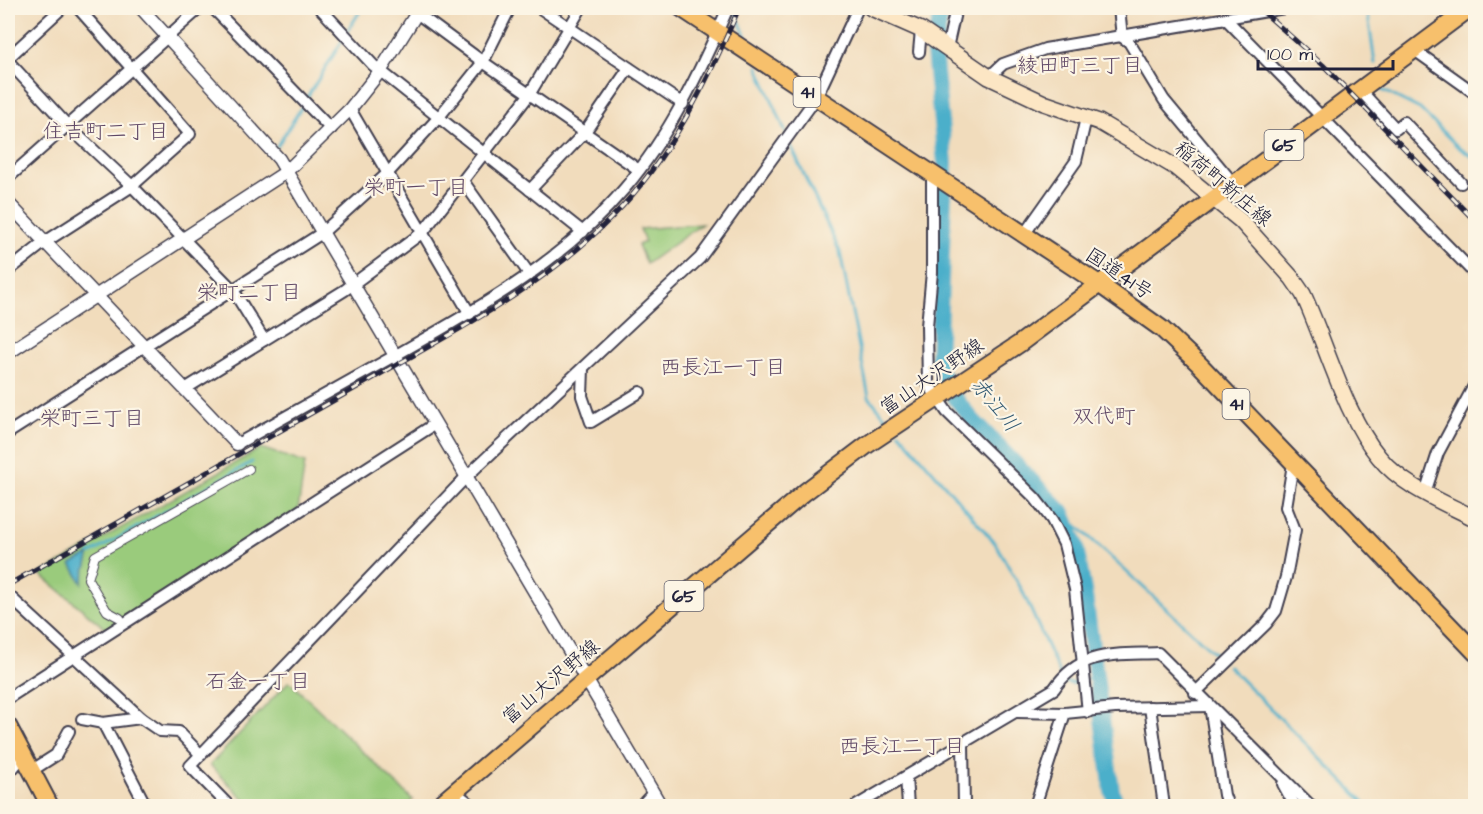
<svg xmlns="http://www.w3.org/2000/svg" width="1483" height="814" viewBox="0 0 1483 814" font-family="'Architects Daughter','Klee One',sans-serif">
	<rect width="100%" height="100%" fill="#fcf5e5"/>
	<filter id="ink" filterUnits="userSpaceOnUse"><feTurbulence type="fractalNoise" baseFrequency=".0167" numOctaves="2"/><feDisplacementMap in="SourceGraphic" scale="12" xChannelSelector="R" yChannelSelector="G"/><feConvolveMatrix kernelMatrix="1 2 1 2 8 2 1 2 1" color-interpolation-filters="sRGB"/></filter>
	<filter id="wash" filterUnits="userSpaceOnUse"><feTurbulence type="fractalNoise" baseFrequency=".008" numOctaves="4" result="noise"/><feDisplacementMap in="SourceGraphic" scale="24" xChannelSelector="R" yChannelSelector="G"/><feGaussianBlur stdDeviation="1.35" result="paint"/><feColorMatrix in="noise" values="0 0 0 0 0 0 0 0 0 0 0 0 0 0 0 0 0 1.4 0 .05"/><feComposite in="paint" operator="in"/></filter>
	<g filter="url(#wash)">
		<rect width="100%" height="100%" fill="#f1dcbc"/>
		<g fill="#9acb7b" stroke="#5e765b" stroke-width="1.5">
			<polygon points="702,224 646,264 638,245 645,242 640,229"/>
			<polygon points="261,448 305,463 298,510 107,630 40,574"/>
			<polygon points="289,681 413,800 405,806 251,806 210,765"/>
		</g>
		<polygon fill="#4bafca" stroke="#366882" stroke-width="1.5" points="90,554 82,583 71,564"/>
		<g fill="none" stroke-linecap="round" stroke-linejoin="round">
			<g stroke="#4bafca" stroke-width="3">
				<polyline points="734,8 749,45"/>
				<polyline points="1367,8 1375,64"/>
				<polyline points="347,32 362,8"/>
				<polyline points="758,67 786,133"/>
				<polyline points="1380,89 1420,109 1458,147 1476,159"/>
				<polyline points="306,99 344,38"/>
				<polyline points="788,140 840,252 869,397 890,423"/>
				<polyline points="277,146 303,105"/>
				<polyline points="899,432 995,543 1022,590 1061,677"/>
				<polyline points="1063,513 1223,661"/>
				<polyline points="90,554 252,462"/>
				<polyline points="1228,666 1368,806"/>
				<polyline points="1087,679 1095,677"/>
				<polyline points="1064,682 1072,684 1081,681"/>
			</g>
			<polyline stroke="#4bafca" stroke-width="16" points="942,8 934,51 945,163 938,367 955,398 971,418 1063,513 1075,542 1085,596 1112,791 1117,806"/>
		</g>
	</g>
	<g filter="url(#ink)">
		<g fill="none" stroke-linecap="round" stroke-linejoin="round">
			<g stroke="#413e4e" stroke-width="10">
				<polyline id="pedestrian" points="120,618 107,611 88,579 95,556 249,469"/>
			</g>
			<g stroke="#413e4e" stroke-width="14">
				<g id="minor">
					<polyline points="213,8 331,129"/>
					<polyline points="320,8 373,65 583,232"/>
					<polyline points="410,8 483,62 639,170"/>
					<polyline points="540,8 683,104"/>
					<polyline points="1119,8 1122,37 1129,42 1164,100 1233,183"/>
					<polyline points="1226,19 1476,275"/>
					<polyline points="947,48 956,8"/>
					<polyline points="1413,49 1476,94"/>
					<polyline points="919,52 921,30"/>
					<polyline points="8,58 62,8"/>
					<polyline points="8,61 68,126 132,186 233,290 264,340"/>
					<polyline points="989,77 1003,64 1045,49 1285,8"/>
					<polyline points="1359,89 1396,129 1404,122 1461,183"/>
					<polyline points="350,109 470,314"/>
					<polyline points="932,175 932,272 927,326 928,384 947,412 1035,498 1052,520 1064,544 1075,589 1088,712"/>
					<polyline points="8,178 200,8"/>
					<polyline points="463,181 530,275"/>
					<polyline points="530,190 585,132 629,68"/>
					<polyline points="1023,236 1076,161 1086,118"/>
					<polyline points="8,271 45,242 132,186 190,134 78,8"/>
					<polyline points="583,368 582,396 591,422 640,392"/>
					<polyline points="185,389 345,290 423,232 529,95 581,8"/>
					<polyline points="8,433 322,233 387,174 439,117 483,62 510,8"/>
					<path d="M237,444C292,413 348,382 403,351C485,305 564,260 625,188C670,135 700,71 728,8"/>
					<polyline points="1425,493 1438,453 1476,382"/>
					<polyline points="8,595 141,718 160,731 179,732 201,755"/>
					<polyline points="1195,693 1266,624 1276,611 1286,577 1295,530 1286,507 1293,464"/>
					<polyline points="8,698 435,424"/>
					<polyline points="1210,706 1224,795 1228,806"/>
					<polyline points="1150,707 1164,806"/>
					<polyline points="1017,712 1065,713"/>
					<polyline points="82,719 103,723 141,718"/>
					<polyline points="103,723 146,806"/>
					<polyline points="963,743 964,806"/>
					<polyline points="31,771 56,755 69,731"/>
					<polyline points="8,774 23,756"/>
					<polyline points="906,777 908,806"/>
					<polyline points="1283,784 1295,806"/>
					<polyline points="455,792 473,806"/>
					<polyline points="229,806 190,766 467,476 700,258 816,98 858,8"/>
					<polyline points="641,806 653,793"/>
					<path d="M856,806L1054,689C1080,650 1115,655 1158,653L1311,806"/>
					<polyline points="1035,806 1065,713 1115,708 1210,706"/>
				</g>
			</g>
			<g stroke="#413e4e" stroke-width="15">
				<g id="tertiary">
					<polyline points="141,8 279,159 661,806"/>
					<polyline points="8,203 237,444"/>
					<polyline points="8,353 286,172 350,109 381,70 420,8"/>
				</g>
			</g>
			<g stroke="#413e4e" stroke-width="18">
				<path id="secondary" d="M871,8L921,30L989,77L1044,103L1099,122L1175,167L1241,221L1292,278L1303,294C1326,343 1345,416 1379,457C1403,487 1443,502 1476,519"/>
			</g>
			<g stroke="#413e4e" stroke-width="20">
				<g id="primary">
					<polyline points="8,726 50,806"/>
					<polyline points="438,806 805,492 867,445 1019,344 1470,8"/>
				</g>
			</g>
			<g stroke="#413e4e" stroke-width="20">
				<polyline id="trunk" points="681,8 1099,284 1162,329 1200,365 1476,653"/>
			</g>
			<use href="#pedestrian" stroke="#fff" stroke-width="8"/>
			<use href="#minor" stroke="#fff" stroke-width="10"/>
			<use href="#tertiary" stroke="#fff" stroke-width="12"/>
			<use href="#secondary" stroke="#fce6c4" stroke-width="15"/>
			<use href="#primary" stroke="#f7c06c" stroke-width="16"/>
			<use href="#trunk" stroke="#f7c06c" stroke-width="16"/>
			<g stroke="#22223b" stroke-width="5">
				<g id="rail">
					<polyline points="1259,8 1323,65 1476,222"/>
					<path d="M8,585C130,516 253,446 375,377C459,329 545,286 613,216C670,159 708,81 739,8"/>
				</g>
			</g>
			<use href="#rail" stroke="#fcf5e5" stroke-width="3" stroke-dasharray="9" stroke-linecap="butt"/>
		</g>
	</g>
	<g text-anchor="middle" dominant-baseline="central" stroke-width="4.5" stroke-linejoin="round" paint-order="stroke">
		<g fill="#fcf5e5" stroke="#63616e" stroke-width="1.5">
			<rect x="793.5" y="77" width="27" height="30" rx="4.5"/>
			<rect x="1264.5" y="130" width="39" height="30" rx="4.5"/>
			<rect x="1222.5" y="389" width="27" height="30" rx="4.5"/>
			<rect x="664.5" y="581" width="39" height="30" rx="4.5"/>
		</g>
		<g font-size="18" font-weight="bold" fill="#22223b">
			<text x="807" y="92">41</text>
			<text x="1284" y="145">65</text>
			<text x="1236" y="404">41</text>
			<text x="684" y="596">65</text>
		</g>
		<g font-size="20" fill="#22223b" stroke="#fcf5e5">
			<text transform="translate(1223 184) rotate(40)">稲荷町新庄線</text>
			<text transform="translate(1119 274) rotate(34)">国道41号</text>
			<text transform="translate(932 377) rotate(-34)">富山大沢野線</text>
			<text transform="translate(551 682) rotate(-40)">富山大沢野線</text>
		</g>
		<g font-size="21" fill="#604866" stroke="#fcf5e5">
			<text x="1080" y="65">綾田町三丁目</text>
			<text x="106" y="131">住吉町二丁目</text>
			<text x="416" y="187">栄町一丁目</text>
			<text x="249" y="292">栄町二丁目</text>
			<text x="723" y="367">西長江一丁目</text>
			<text x="1104" y="416">双代町</text>
			<text x="92" y="418">栄町三丁目</text>
			<text x="258" y="681">石金一丁目</text>
			<text x="902" y="746">西長江二丁目</text>
		</g>
		<g font-size="21" font-style="italic" fill="#325a74" stroke="#fcf5e5">
			<text transform="translate(995 405) rotate(51)">赤江川</text>
		</g>
	</g>
	<rect width="1483" height="814" fill="none" stroke="#fcf5e5" stroke-width="30"/>
	<path d="M1258 60v9h135v-9" fill="none" stroke="#22223b" stroke-width="3"/>
	<text x="1267" y="60" font-size="18" fill="#22223b" stroke="#fcf5e5" stroke-width="4.5" paint-order="stroke">100 m</text>
</svg>
